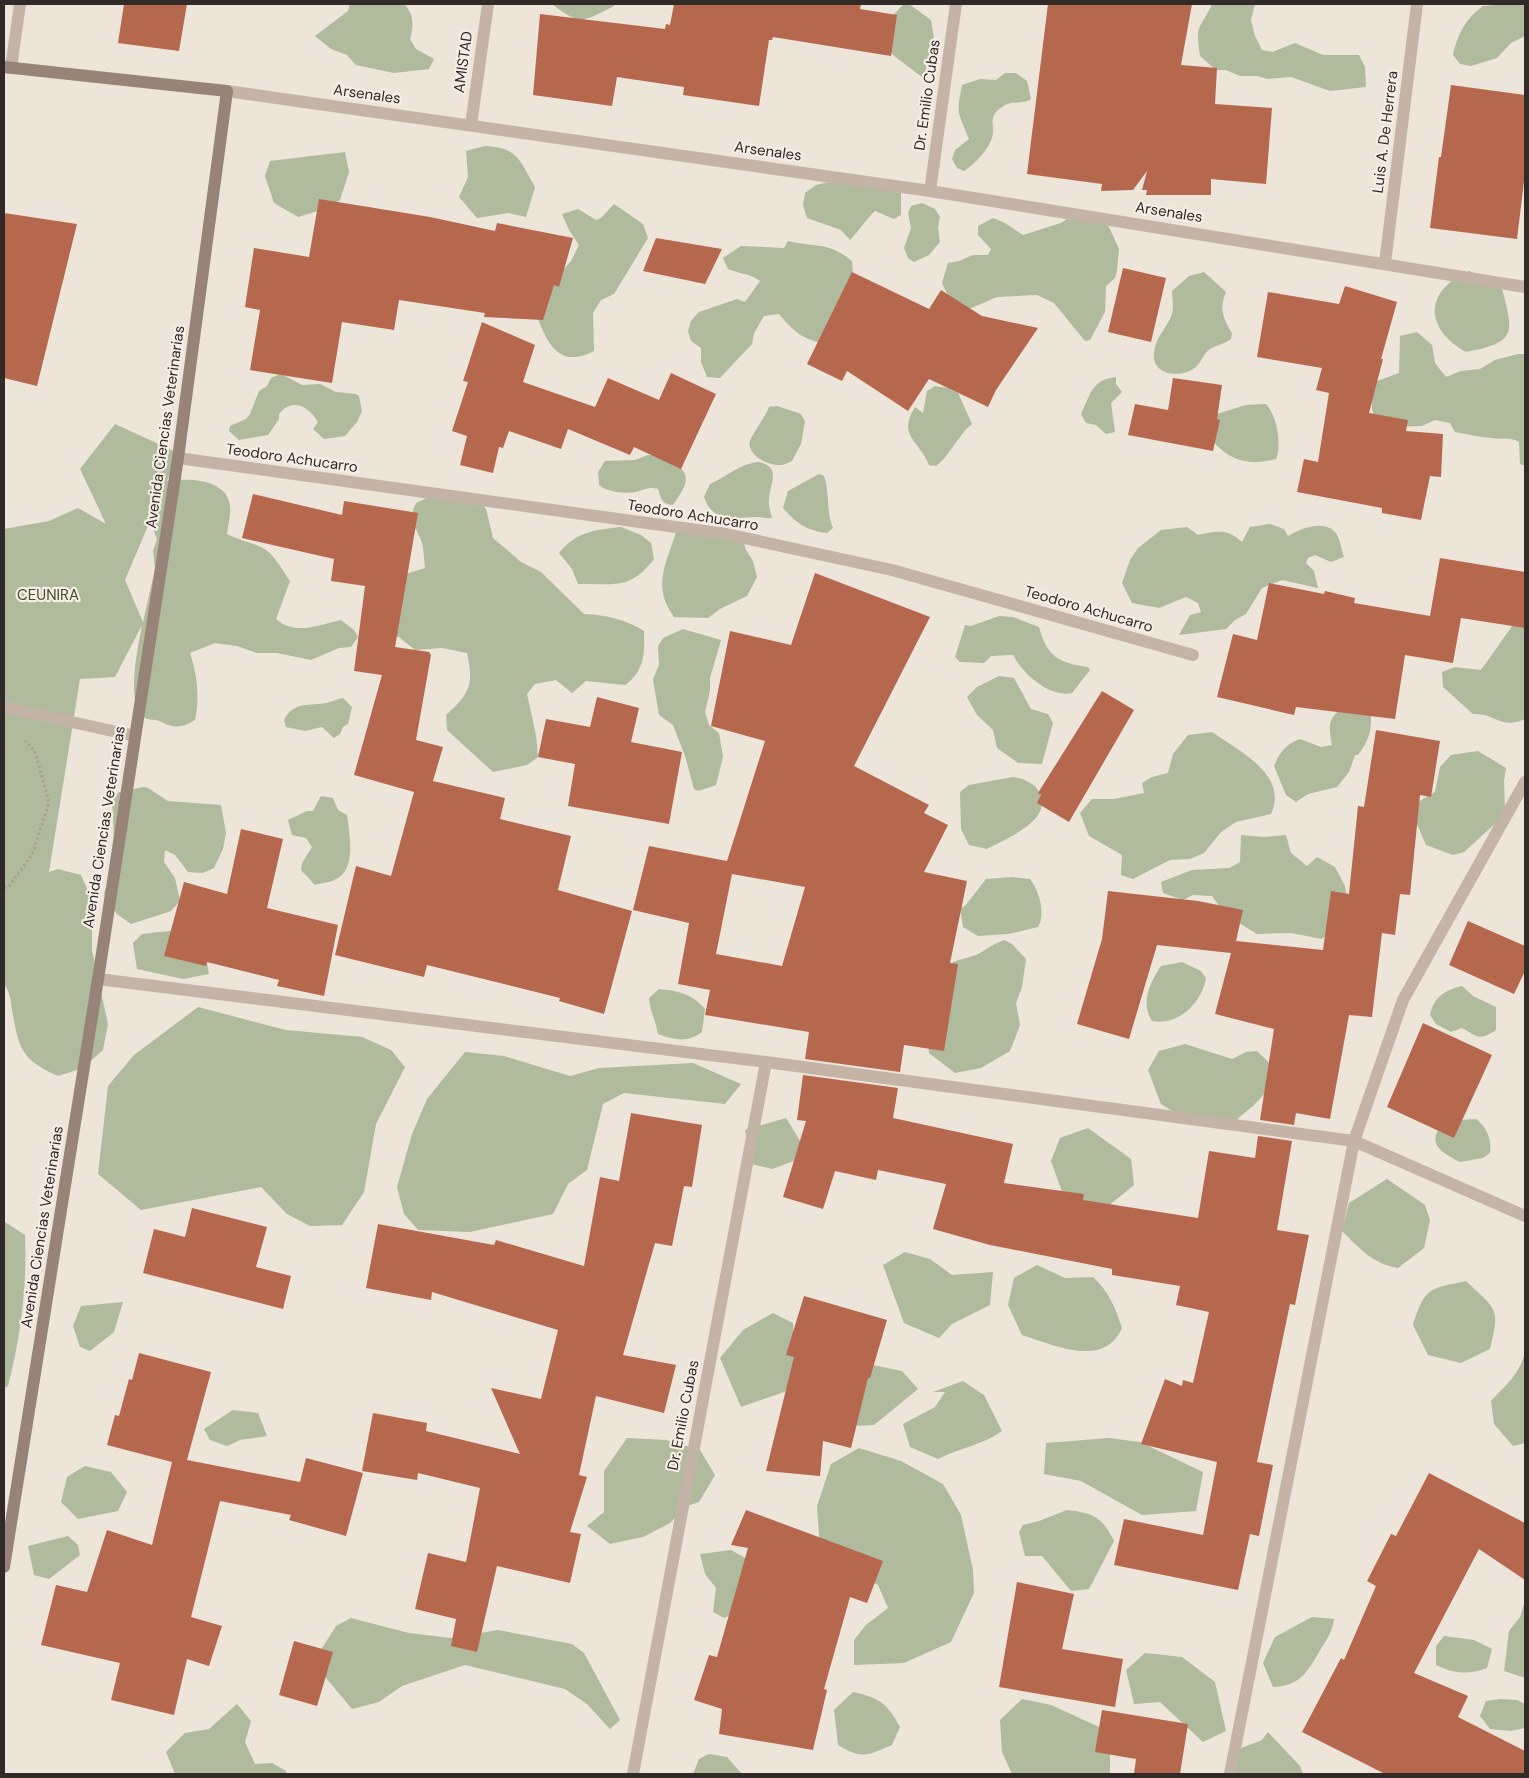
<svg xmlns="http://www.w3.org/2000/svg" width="1529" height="1778" viewBox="0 0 1529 1778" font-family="'DM Sans',sans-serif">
	<rect width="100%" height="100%" fill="#ede4da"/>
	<g fill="#b0ba9c" fill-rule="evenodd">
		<path d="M350,4H404C414,14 414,26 410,39L416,49L434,59L429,69L394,73L356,65L347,55L331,49L315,36L348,11Z"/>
		<path d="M552,4H614V6C582,22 581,26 552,4Z"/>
		<polygon points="904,4 909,4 931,20 937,58 934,70 922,77 885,49 887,21"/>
		<path d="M1212,4H1255L1251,20L1255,36L1262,50L1272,52L1295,43L1323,55H1359L1365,67L1366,87L1330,91L1291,77L1268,79L1257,76H1240L1226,70H1216L1200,56C1195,23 1200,30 1212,4Z"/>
		<path d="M1509,4H1525V36L1511,43L1497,58L1471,66L1460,64L1453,55C1457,35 1466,18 1483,6Z"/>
		<path d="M1005,73H1016L1027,81L1031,99C1022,105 1010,100 1002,107C986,118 996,125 992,138C988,150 974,165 964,171L957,168L952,159L955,150L969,139C958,111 956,116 962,85L980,79L996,80Z"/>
		<path d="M485,146C519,148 519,160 535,187L526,217L508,213L477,218L459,197L468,177L466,151Z"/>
		<polygon points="345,152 349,172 340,200 325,209 298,217 274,203 265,176 270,161"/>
		<path d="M841,179L901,193V215L894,219L875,211C865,220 860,230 850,240L841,230L807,218L803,205L805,193L816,185Z"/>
		<polygon points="922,203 935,209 940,217 938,227 940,242 929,255 914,262 908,258 904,248 911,228 908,213 911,206"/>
		<path d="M614,204L643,224L648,238L614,294L601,300L593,313L594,351C561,368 549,347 538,319L557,277L571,261L579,245L569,230L562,214L578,209L596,220L601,218Z"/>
		<polygon points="993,218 1005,223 1023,235 1061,223 1067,219 1102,222 1109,227 1119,249 1117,270 1115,278 1106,286 1105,312 1090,340 1085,341 1054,303 1037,295 997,297 969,309 953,306 942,283 948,263 959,261 973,255 988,255 991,249 978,235 978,226"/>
		<path d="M788,241C816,248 828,241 852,261L855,298L826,344C802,339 794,332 779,314L764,316L754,333L752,344L720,378L707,377L701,362V348L691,341L688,331L691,321L699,312L737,299L745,302L760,281C750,273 739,274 728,269L723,258L741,246L784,248Z"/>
		<path d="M1469,271L1501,284C1512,331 1521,342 1466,352C1424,328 1424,291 1469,271Z"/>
		<path d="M1204,272L1226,292C1219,309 1223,318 1232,333L1231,339C1225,344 1216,345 1210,349C1204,353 1201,362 1196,367C1181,379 1151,376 1154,352C1155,338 1169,325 1172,314C1174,308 1172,297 1172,291L1189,276Z"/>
		<path d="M1417,332L1432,345L1435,363L1446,377L1461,371L1480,369L1495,360L1518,354H1525V466L1520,464L1519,442C1509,436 1501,440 1491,438C1479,437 1467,434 1455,432L1450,423L1435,420L1422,426L1381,427C1368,413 1371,398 1377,381L1399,373L1400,336Z"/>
		<path d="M281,374L302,385L320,384L336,392L356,394L359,396L362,411L357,422L345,436L324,439L313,429L318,422C309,407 293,397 279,414V419L268,435L239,440L229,431L230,426L246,419L250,414L259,391L267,386L271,378Z"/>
		<path d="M1116,377V384L1122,392L1111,403L1115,432L1106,434L1096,425L1086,423L1081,414C1091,394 1091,380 1116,377Z"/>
		<path d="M935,386L948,388L958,393L972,424C957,436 950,456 936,466L929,465C919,440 897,436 915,407L923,413L927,391Z"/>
		<path d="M1266,404C1277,416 1282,445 1276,459C1251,466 1229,461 1213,441L1217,414L1246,405Z"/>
		<path d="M777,406L801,414L805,421L801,444L792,461C788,463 784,465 780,465C769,466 746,455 750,441C751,436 766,416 769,407Z"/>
		<path d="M115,424L178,453L167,481C187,478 227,478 230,506C231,515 228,526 227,534C238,540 250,542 261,547C274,553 282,570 290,581L276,619C295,636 318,625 341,620L354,630L358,637L351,647L339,648L311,660L277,653H257L237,646L215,643L190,653C197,674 200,698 195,720C180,729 174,728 159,721C155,719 151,720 147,719C123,709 139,644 142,625L115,677L80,679L49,872L58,869L81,875L92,900V950L108,1024L103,1050L83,1068L58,1076C20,1059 19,1048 12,1010C11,1000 10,993 4,984V529L49,521L78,508L106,524L80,469ZM150,521L157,539L153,551L155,569L143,622L125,580Z"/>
		<path d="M662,454C690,472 693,477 673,505C662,504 661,499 658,489C648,486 644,490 635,492C624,494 607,492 599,485L598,472L605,461L635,460L648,455Z"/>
		<path d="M758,462C781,467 771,481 769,498C768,504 770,511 772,518C767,519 762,517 757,517C735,517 714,525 704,497L710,484C728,476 739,464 758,462Z"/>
		<path d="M819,474L824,476C830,493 826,512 833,528L827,533C807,531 796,523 783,508L788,491Z"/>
		<path d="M427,498L478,499L486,509L493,538L521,562L541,572L584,614C607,615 624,619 644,631C645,653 644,672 625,685L586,681L572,693L556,680L535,684L527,694L536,735L538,757L527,765L493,772L447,730L446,715C470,693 474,685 467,653L442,648L415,650L399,637L382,636L399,576L425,568C424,560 424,548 421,540C415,526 408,519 416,503Z"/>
		<path d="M1270,524L1284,529L1288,536C1300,529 1322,520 1334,531C1340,536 1341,549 1344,557L1331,562L1315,555L1308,558L1306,563L1314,571L1318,588L1282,580L1262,588L1246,614L1235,620L1226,629L1179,635L1190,615L1201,612L1198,603L1186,597L1159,608L1132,603L1122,583L1130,560L1138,548L1161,530L1187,527L1198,535C1216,531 1228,528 1242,542L1250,527Z"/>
		<path d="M621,527L641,535L651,543L654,559C629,591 615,583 578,584L572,569L559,553C577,531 595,530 621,527Z"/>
		<path d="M677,529L741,534L746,550L753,561L757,577L747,596L720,609L708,618L674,617C651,585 667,563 677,529Z"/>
		<path d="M999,616L1013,617L1039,627C1047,657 1059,663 1088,667L1090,670L1072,693C1049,698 1023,674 1013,655L991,656L984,663L960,662L955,657L965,625L971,626Z"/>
		<path d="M1525,616V719C1502,730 1495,713 1473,714L1443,687L1442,672L1455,667L1481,670L1515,622Z"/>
		<polygon points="683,629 721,640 710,678 710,691 705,712 709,725 719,733 723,757 716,785 698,791 694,789 685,756 673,725 659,715 653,679 659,665 658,646 663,638"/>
		<polygon points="999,676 1014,678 1031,709 1048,714 1053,723 1042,764 1018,763 997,748 993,730 977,715 967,697 977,687"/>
		<path d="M343,698L352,707L348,724L343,727L340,734L334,738L322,727L305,731L286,727L284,720C292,704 304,705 319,704C326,704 335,700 343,698Z"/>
		<path d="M1344,706H1371C1371,729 1372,736 1358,755H1355L1349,772L1337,787L1308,794L1296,802L1286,795L1274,766C1280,752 1286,744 1300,739L1321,747L1332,745C1328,724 1328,719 1344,706Z"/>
		<path d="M1212,732C1239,751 1289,775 1271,814L1236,822L1221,832L1204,853L1190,859L1170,860L1133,879L1121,875L1122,855L1089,836L1080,813L1092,799H1114L1144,793L1142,783L1152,777L1168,773L1173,754L1188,735Z"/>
		<polygon points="1478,751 1506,768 1504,781 1505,810 1498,821 1464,852 1453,855 1426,845 1413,815 1418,802 1435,792 1440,767 1451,755"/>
		<path d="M1013,777C1022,778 1035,783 1039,792C1054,821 1006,838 987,849L969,845L961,829L960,792L969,785Z"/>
		<polygon points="143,787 148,788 168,801 221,805 226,833 223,849 214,868 203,873 188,872 175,855 165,850 164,862 175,878 180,901 171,911 131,924 117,914 104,894 115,860 112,799 119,792"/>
		<path d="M321,796L333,798L338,810L347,815C349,833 358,871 334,880C329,883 321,883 315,885L301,870L302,863L312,847L306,838L292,835L288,820L307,811H313Z"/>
		<polygon points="1241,835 1264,837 1286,835 1291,853 1307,866 1317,857 1335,867 1345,886 1349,912 1344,921 1322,939 1291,933 1257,934 1226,915 1212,896 1193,895 1183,900 1163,893 1161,882 1192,870 1229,868 1240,862"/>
		<path d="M1012,877L1030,879C1039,890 1046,914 1038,927L1008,934L978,936L963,927L960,908L965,906L986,879Z"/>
		<polygon points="178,930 205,952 209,974 183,979 137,969 133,943 142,934"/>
		<path d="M1004,940L1012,944L1026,959L1022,987L1016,1003L1020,1025L1010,1051L981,1068L955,1073L929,1053L927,1038L946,966C957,959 965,959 976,955C986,950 991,945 1004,940Z"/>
		<path d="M1182,962L1201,971L1206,978C1202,1002 1179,1026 1152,1021C1140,1002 1150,983 1161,966Z"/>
		<path d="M1462,986L1473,996L1496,1007V1030C1479,1041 1478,1037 1462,1028L1451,1032L1436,1024L1430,1015C1434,997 1445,990 1462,986Z"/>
		<path d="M659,989C679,991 692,994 705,1009L702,1032C687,1043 675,1040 658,1034C656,1021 650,1012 649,998Z"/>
		<polygon points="198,1007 286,1030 362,1037 391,1050 405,1067 376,1124 364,1192 342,1225 310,1226 287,1214 261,1187 141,1210 98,1174 108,1086 134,1055"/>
		<polygon points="1185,1044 1232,1059 1246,1052 1257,1051 1282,1075 1254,1105 1236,1120 1189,1121 1161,1104 1148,1070 1159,1051"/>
		<polygon points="465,1052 504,1056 570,1076 599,1068 693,1063 741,1084 725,1104 624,1093 603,1104 587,1170 568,1184 553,1214 470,1232 418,1230 404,1214 397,1187 412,1134 427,1099"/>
		<polygon points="786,1118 802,1144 794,1161 772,1169 751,1164 745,1130"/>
		<path d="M1476,1119C1486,1126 1492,1139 1490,1153L1483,1158L1460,1162C1439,1151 1425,1143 1445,1121Z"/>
		<polygon points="1088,1128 1131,1159 1134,1185 1107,1207 1064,1197 1051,1161 1060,1138"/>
		<path d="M1387,1179L1425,1205L1430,1220L1424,1248L1398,1268C1373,1264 1359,1248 1342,1231L1349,1203Z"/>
		<path d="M5,1222L25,1235C27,1289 21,1334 8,1386L4,1388Z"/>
		<polygon points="905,1252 930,1259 952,1275 993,1272 990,1305 952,1324 939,1338 904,1323 883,1265"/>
		<path d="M1037,1265L1065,1278L1093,1277C1109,1292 1115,1307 1122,1328C1104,1369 1054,1345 1022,1335L1008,1305L1014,1278Z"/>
		<path d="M1466,1281C1496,1310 1501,1307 1490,1349L1461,1363L1428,1355L1413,1325C1425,1287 1429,1289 1466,1281Z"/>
		<polygon points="123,1302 114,1332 90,1351 80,1347 73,1326 81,1306"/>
		<polygon points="773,1313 793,1323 796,1382 784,1392 741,1407 720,1358 743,1330"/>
		<path d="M1525,1351V1443L1513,1446L1494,1424L1491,1401C1506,1385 1521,1373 1525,1351Z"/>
		<polygon points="868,1364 902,1371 918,1389 874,1425 852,1426"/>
		<path d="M963,1381L984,1395L1002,1431C983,1445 959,1448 938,1459L910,1447L903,1424L935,1407L945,1392H933Z"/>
		<polygon points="233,1410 258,1413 267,1436 240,1440 227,1446 210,1440 204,1429"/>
		<polygon points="627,1438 666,1440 700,1450 715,1475 699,1502 687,1506 670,1523 643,1537 610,1544 587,1526 604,1512 604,1471"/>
		<polygon points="1109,1438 1140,1442 1203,1472 1196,1511 1142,1515 1081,1481 1044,1474 1046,1443"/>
		<polygon points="859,1448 901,1461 943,1484 961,1515 973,1570 974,1593 951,1642 904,1663 854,1665 854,1640 866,1625 888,1608 878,1585 820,1550 817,1506 831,1464"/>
		<polygon points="85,1466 111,1472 127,1492 118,1511 78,1519 61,1502 67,1477"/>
		<path d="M1067,1510C1094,1513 1102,1517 1114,1541L1089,1589L1071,1591L1042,1556H1025L1019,1532L1023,1525L1039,1521Z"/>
		<polygon points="68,1536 78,1545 80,1555 49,1579 34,1575 28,1546"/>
		<polygon points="731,1550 781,1578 751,1606 724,1618 713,1612 716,1588 705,1574 700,1554"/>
		<polygon points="1525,1601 1525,1678 1504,1671 1509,1631 1520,1617"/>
		<path d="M1312,1617L1334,1619C1332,1632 1328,1637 1322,1647C1309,1669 1302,1686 1273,1687L1263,1663L1275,1637Z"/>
		<polygon points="351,1618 409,1633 451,1638 498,1630 572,1644 584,1653 620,1720 610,1729 587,1704 565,1689 465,1665 402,1686 379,1702 352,1709 321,1672 319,1653 336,1626"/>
		<path d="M1444,1636L1474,1640L1492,1649L1487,1668C1468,1675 1455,1674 1436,1665V1646Z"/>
		<polygon points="1145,1653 1182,1657 1215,1682 1226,1731 1203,1742 1160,1702 1134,1704 1126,1670"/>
		<path d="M853,1692C880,1698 887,1703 900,1727L892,1745C868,1755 862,1760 838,1745L834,1710Z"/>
		<polygon points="1022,1699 1051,1705 1110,1732 1110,1774 1012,1774 1002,1752 1000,1720"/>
		<polygon points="1500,1699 1517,1700 1525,1704 1525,1728 1510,1731 1490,1729 1480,1716 1486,1701"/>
		<polygon points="237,1704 251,1721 245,1742 255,1764 272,1763 286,1771 286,1774 175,1774 166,1752 185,1733 209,1729"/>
		<polygon points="1268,1732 1300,1766 1303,1774 1225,1774 1229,1753 1262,1740"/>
		<polygon points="709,1754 727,1757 742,1774 693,1774 699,1759"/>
	</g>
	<g fill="#b6684f" fill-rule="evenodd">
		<polygon points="124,4 187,4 179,51 118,43"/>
		<polygon points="674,4 861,4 860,9 897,15 891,56 773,37 772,40 769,40 759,106 683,95 684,87 617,77 612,106 533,95 540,14 665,29 666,24 670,25"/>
		<polygon points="1048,4 1192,4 1181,65 1217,68 1215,104 1272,108 1266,184 1211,179 1211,195 1146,195 1147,190 1142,190 1147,171 1133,190 1101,191 1102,184 1027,174"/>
		<polygon points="1451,85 1525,95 1525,173 1517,239 1430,228 1439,157 1441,157"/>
		<polygon points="319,199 430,217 495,231 497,223 573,238 559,287 554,285 543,320 484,317 485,313 399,300 394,330 342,322 332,383 250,370 260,310 245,307 254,248 309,257"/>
		<polygon points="4,213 77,224 37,386 4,378"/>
		<polygon points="656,238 722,249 705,284 643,271"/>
		<polygon points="1123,268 1166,278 1151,342 1108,332"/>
		<polygon points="852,272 929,309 941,290 982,316 1038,328 996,390 988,407 929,379 908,411 847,371 842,381 807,364"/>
		<polygon points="1345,286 1397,302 1381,359 1383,359 1369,413 1408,420 1406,431 1443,434 1441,477 1430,476 1421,520 1382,513 1382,508 1297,492 1304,459 1318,462 1329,393 1316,390 1322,368 1257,357 1268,292 1339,304"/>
		<polygon points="482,322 535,345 523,382 595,407 608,378 659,400 671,373 716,394 681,469 634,447 630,455 568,429 561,449 509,431 503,448 499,447 493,473 460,465 467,436 452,431 468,382 463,381"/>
		<polygon points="1173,378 1222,385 1217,419 1220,420 1213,451 1128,435 1135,404 1168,410"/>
		<polygon points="253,494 342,515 344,501 418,513 395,647 429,652 431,655 416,740 443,747 433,781 505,798 500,819 571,836 558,890 632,911 604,1014 559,1001 560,998 427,965 424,977 335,955 356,866 391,876 414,792 354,775 382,675 354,671 365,586 331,581 334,559 242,538"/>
		<polygon points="1440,558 1525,572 1525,628 1461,618 1453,663 1405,655 1395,719 1296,707 1294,715 1217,697 1233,634 1257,640 1269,583 1324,594 1325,591 1355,598 1354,603 1430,616"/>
		<path d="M815,573L930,617L854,766L929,805L924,813L948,825L924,872L967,881L950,963L958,964L944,1051L904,1045L900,1072L805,1059L809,1032L705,1015L710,990L678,984L689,923L633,910L649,846L727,861L765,741L711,726L730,631L791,645ZM732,874L805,887L782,966L716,954Z"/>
		<polygon points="1102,691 1134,710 1069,822 1037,803 1041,795 1038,793"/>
		<polygon points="597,697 639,708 631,742 682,752 669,824 568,806 575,764 538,757 546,719 590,727"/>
		<polygon points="1376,730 1440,741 1431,797 1420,795 1410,895 1400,894 1395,935 1382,933 1372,1017 1349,1015 1330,1119 1296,1113 1294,1125 1260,1120 1274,1029 1215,1014 1231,953 1157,945 1129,1039 1077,1024 1102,939 1108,891 1198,901 1243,910 1236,941 1323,950 1331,891 1349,894 1358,806 1364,807"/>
		<polygon points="241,829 283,839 267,908 338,925 324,996 277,986 279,980 207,962 206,966 164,956 184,882 227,894"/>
		<polygon points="1468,921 1525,946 1525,971 1514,994 1449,965"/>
		<polygon points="1423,1023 1492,1055 1454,1138 1387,1107"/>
		<polygon points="803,1075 898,1088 893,1118 1013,1144 1004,1183 1084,1194 1083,1200 1198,1218 1209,1151 1255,1158 1258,1136 1292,1141 1277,1230 1309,1235 1295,1305 1290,1304 1257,1462 1273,1465 1259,1536 1250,1534 1238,1590 1114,1565 1124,1519 1203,1535 1217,1462 1141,1444 1165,1379 1182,1386 1183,1380 1193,1383 1209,1312 1176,1305 1180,1286 1112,1275 1112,1269 990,1245 933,1229 946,1184 878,1170 876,1180 835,1171 823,1209 783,1197 806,1121 797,1120"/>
		<polygon points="631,1113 702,1125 692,1187 684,1186 672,1246 655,1243 623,1355 676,1365 664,1413 596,1396 579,1475 587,1477 570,1532 581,1534 570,1583 497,1566 477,1652 451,1646 456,1619 415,1609 428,1553 466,1562 480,1488 418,1473 417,1480 362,1471 373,1413 427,1423 426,1431 520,1454 491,1388 541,1399 558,1330 432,1292 431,1300 366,1288 378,1224 494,1245 496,1240 584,1266 600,1177 619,1181"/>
		<polygon points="192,1208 267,1227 256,1267 291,1276 283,1309 143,1273 154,1229 185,1237"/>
		<polygon points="804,1296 887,1320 870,1378 868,1378 851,1448 823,1441 820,1476 766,1471 794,1357 786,1355"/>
		<polygon points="139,1353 211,1372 187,1460 300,1482 306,1458 363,1473 346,1536 289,1520 291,1515 220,1501 191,1617 222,1626 209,1666 187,1659 174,1715 111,1700 120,1663 41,1645 56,1585 87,1592 107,1530 152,1545 172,1462 107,1445 115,1415 119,1416 129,1379 132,1380"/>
		<polygon points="1429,1473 1525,1523 1525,1580 1479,1549 1414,1673 1468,1696 1458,1717 1525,1751 1525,1774 1385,1774 1302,1732 1341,1658 1344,1660 1376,1586 1367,1581 1391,1534 1396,1536"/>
		<polygon points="746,1510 883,1561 867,1603 850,1597 824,1689 827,1690 813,1750 719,1734 722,1709 694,1700 709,1655 717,1657 748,1548 731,1545"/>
		<polygon points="1017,1582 1074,1594 1062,1649 1123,1659 1115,1707 999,1687"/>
		<polygon points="294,1641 333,1652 317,1706 279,1695"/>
		<polygon points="1102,1710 1188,1724 1180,1774 1134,1774 1136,1759 1095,1752"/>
	</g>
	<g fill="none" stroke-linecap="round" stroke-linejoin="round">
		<polyline stroke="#af9f92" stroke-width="3" stroke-dasharray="2.5 2.5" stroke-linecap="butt" points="4,888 9,886 32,855 49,803 35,751 25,741"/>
		<polyline stroke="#c4b4a7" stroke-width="12" points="4,707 135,736"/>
		<g stroke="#c4b4a7" stroke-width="12">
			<polyline points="11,68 20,4"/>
			<polyline points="471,125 488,4"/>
			<polyline points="930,191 956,4"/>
			<polyline points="1385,263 1417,4"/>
			<polyline points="178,458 726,534 892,570 1193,655"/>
			<polyline points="633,1774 766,1062"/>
			<polyline points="1230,1774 1354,1141"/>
		</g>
		<g stroke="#c4b4a7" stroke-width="12">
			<polyline points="227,91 930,191 1525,287"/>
			<polyline points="98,979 766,1062 1354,1141 1525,1216"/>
			<polyline points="1354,1141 1403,1000 1525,782"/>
		</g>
		<polyline stroke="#978479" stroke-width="12" points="4,67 227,91 178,458 98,979 4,1567"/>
	</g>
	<g text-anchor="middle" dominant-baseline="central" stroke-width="4.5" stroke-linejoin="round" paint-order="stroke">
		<g font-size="15" fill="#312a27" stroke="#f6eee5">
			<text transform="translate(463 62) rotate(-82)">AMISTAD</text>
			<text transform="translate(367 94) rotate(8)">Arsenales</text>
			<text transform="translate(927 95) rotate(-82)">Dr. Emilio Cubas</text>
			<text transform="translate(1385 132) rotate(-83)">Luis A. De Herrera</text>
			<text transform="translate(768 151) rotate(8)">Arsenales</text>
			<text transform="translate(1169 212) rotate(9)">Arsenales</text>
			<text transform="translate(165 427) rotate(-82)">Avenida Ciencias Veterinarias</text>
			<text transform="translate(292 458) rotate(8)">Teodoro Achucarro</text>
			<text transform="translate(693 515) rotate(9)">Teodoro Achucarro</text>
			<text transform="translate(1089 609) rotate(16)">Teodoro Achucarro</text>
			<text transform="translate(104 827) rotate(-81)">Avenida Ciencias Veterinarias</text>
			<text transform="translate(42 1227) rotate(-81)">Avenida Ciencias Veterinarias</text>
			<text transform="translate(683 1415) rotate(-79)">Dr. Emilio Cubas</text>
		</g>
		<g font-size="15" fill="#414c2e" stroke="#f6eee5">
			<text x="48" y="595">CEUNIRA</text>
		</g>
	</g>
	<rect width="1529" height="1778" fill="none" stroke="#312a27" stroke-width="10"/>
</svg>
